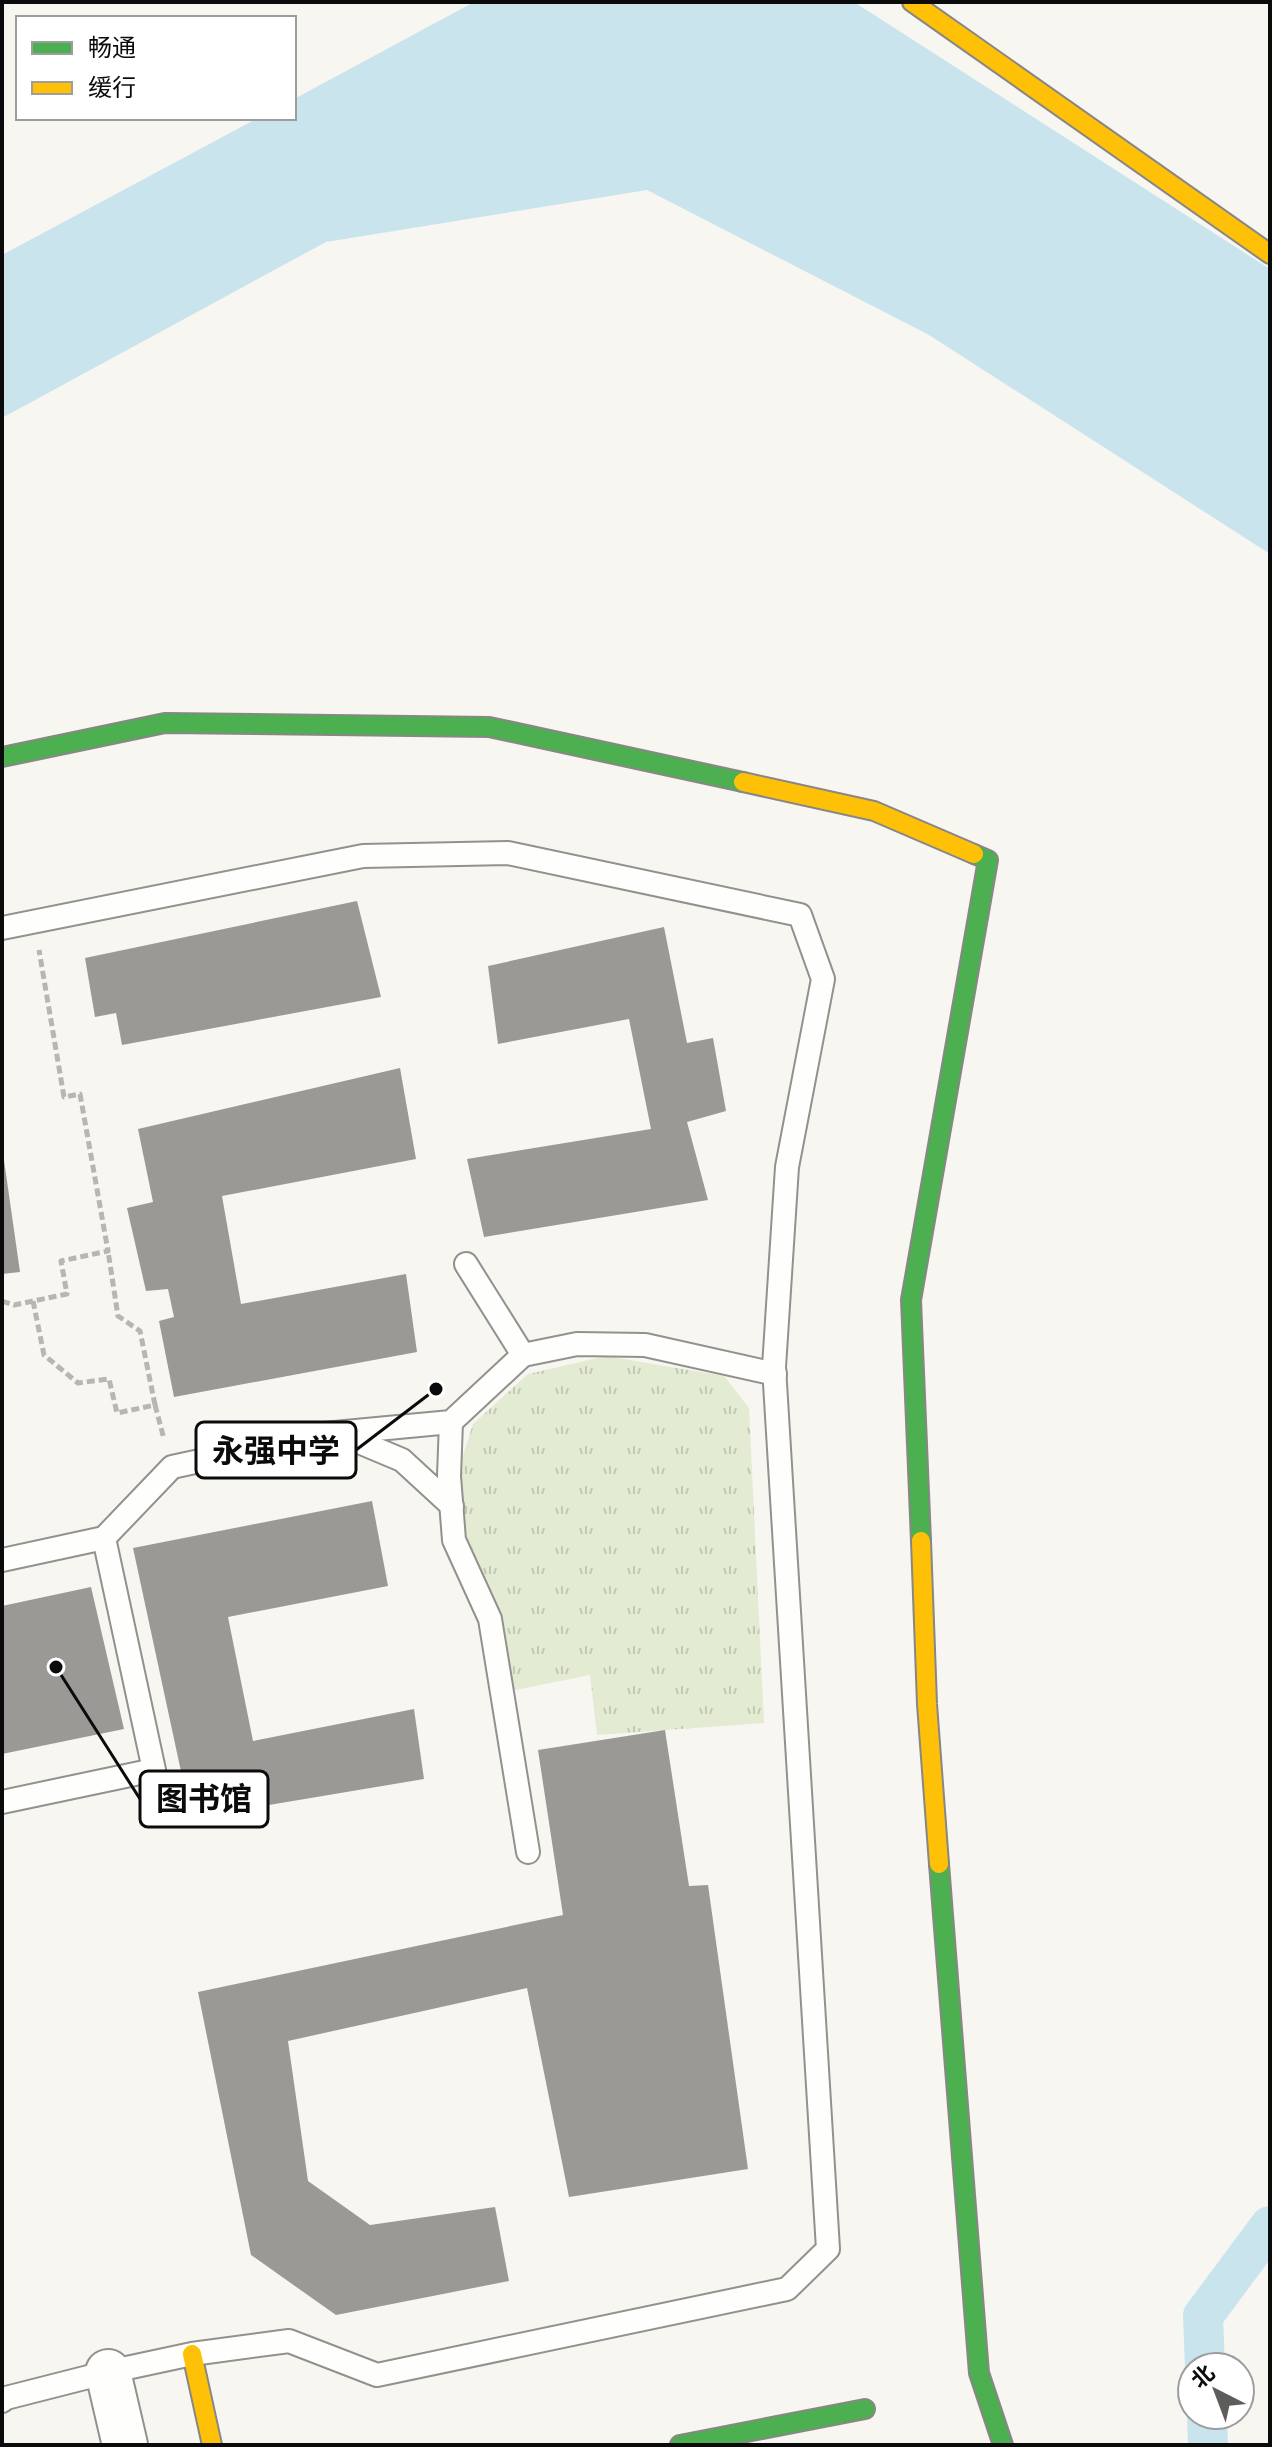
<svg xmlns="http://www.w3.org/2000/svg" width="1272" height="2447" viewBox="0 0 1272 2447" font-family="Spectral,'Noto Sans SC',serif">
	<defs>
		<pattern id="grass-tufts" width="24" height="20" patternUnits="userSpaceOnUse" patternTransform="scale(2)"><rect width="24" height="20" fill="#e3ebd2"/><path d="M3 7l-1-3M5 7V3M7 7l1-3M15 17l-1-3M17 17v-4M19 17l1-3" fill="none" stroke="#c1c8b3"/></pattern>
	</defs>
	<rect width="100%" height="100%" fill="#f8f6f0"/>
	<polygon fill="url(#grass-tufts)" points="606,1356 724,1376 749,1408 764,1723 597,1735 590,1675 510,1691 502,1618 465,1532 457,1474 473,1424 528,1374"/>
	<polygon fill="#cae4ee" points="474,2 854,2 1270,269 1270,554 929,335 647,190 326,242 2,418 2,255 258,118 294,118 294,99"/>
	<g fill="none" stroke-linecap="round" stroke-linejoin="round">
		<g stroke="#cae4ee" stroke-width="40">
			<polyline points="1205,2367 1203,2316 1270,2226"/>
			<polyline points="1207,2415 1208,2445"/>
		</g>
	</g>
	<g fill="#9b9996">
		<polygon points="357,901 381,997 122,1045 116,1013 95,1017 85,958"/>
		<polygon points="664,927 687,1043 713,1038 726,1111 687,1122 708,1200 484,1237 467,1159 651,1129 629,1019 498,1044 488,966"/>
		<polygon points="400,1068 416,1159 222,1196 241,1304 406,1274 417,1352 174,1397 159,1321 174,1317 168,1289 146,1291 127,1208 153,1202 138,1129"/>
		<polygon points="2,1146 20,1272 2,1274"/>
		<polygon points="372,1501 388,1586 228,1617 253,1741 414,1709 424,1779 191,1818 133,1548"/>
		<polygon points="91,1587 124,1729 2,1754 2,1606"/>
		<polygon points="665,1730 689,1886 708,1885 748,2169 569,2197 527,1988 288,2041 308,2181 370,2225 495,2207 509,2281 336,2315 251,2255 198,1992 563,1915 538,1750"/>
	</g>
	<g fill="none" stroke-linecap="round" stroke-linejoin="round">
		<g stroke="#92918e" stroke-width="26">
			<g id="lane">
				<polyline points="2,928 363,856 508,853 800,915 823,979 787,1167 774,1367 828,2249 787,2289 377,2375 289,2341 192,2354 108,2372 6,2398 2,2401"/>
				<polyline points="523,1355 577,1344 645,1345 775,1374"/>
				<polyline points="451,1422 449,1476 454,1540 490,1619 528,1852"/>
				<polyline points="340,1434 402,1460 452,1506"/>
				<polyline points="2,1560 104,1538 172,1467 324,1434 451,1422 523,1355 466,1264"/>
				<polyline points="2,1802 154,1770 104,1538"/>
			</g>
		</g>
		<g stroke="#92918e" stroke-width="48">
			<polyline id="street" points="108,2372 125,2445"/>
		</g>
		<g stroke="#888785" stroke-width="22">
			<g id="fast">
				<polyline points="2,757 165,723 489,727 743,782"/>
				<polyline points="921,1541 911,1300 988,860 974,854"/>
				<polyline points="939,1864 979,2373 1003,2445"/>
				<polyline points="680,2445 865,2409"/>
			</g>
		</g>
		<g stroke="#888785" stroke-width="22">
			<g id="slow">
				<polyline points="912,2 1270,254"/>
				<polyline points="743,782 874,811 974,854"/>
				<polyline points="921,1541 927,1704 939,1864"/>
				<polyline points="192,2354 212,2445"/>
			</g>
		</g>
		<g stroke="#b7b6b5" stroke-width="5" stroke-dasharray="8 4" stroke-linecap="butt">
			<polyline points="2,1301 14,1305 67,1294 61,1261 108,1251 80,1094 64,1097 39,950"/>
			<polyline points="33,1301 44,1355 78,1383 109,1379 117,1413 155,1405 140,1331 118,1316 108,1251"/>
			<polyline points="155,1405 164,1439"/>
		</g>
		<use href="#lane" stroke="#fefefd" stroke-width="22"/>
		<use href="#street" stroke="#fefefd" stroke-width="44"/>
		<use href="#fast" stroke="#4caf50" stroke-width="18"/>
		<use href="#slow" stroke="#ffc107" stroke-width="18"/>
	</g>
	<path fill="none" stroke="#0b0b0b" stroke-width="3" d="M436 1389L356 1450M56 1667L140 1799"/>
	<g fill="#0b0b0b" stroke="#fff" stroke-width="3">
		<circle cx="436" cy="1389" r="8"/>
		<circle cx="56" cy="1667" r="8"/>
	</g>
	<g fill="#fff" stroke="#0b0b0b" stroke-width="3">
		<rect x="196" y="1422" width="160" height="56" rx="8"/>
		<rect x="140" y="1771" width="128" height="56" rx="8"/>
	</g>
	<g font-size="32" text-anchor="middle" font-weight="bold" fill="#0b0b0b">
		<text x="276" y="1462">永强中学</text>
		<text x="204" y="1810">图书馆</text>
	</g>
	<rect width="1272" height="2447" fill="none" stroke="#0b0b0b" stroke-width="8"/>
	<rect x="16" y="16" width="280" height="104" fill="#ffffff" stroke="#9d9d9d" stroke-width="2"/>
	<rect x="32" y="42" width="40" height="12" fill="#4caf50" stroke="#9d9d9d" stroke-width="2"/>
	<text x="88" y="56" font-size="24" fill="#0b0b0b">畅通</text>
	<rect x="32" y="82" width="40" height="12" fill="#ffc107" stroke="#9d9d9d" stroke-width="2"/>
	<text x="88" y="96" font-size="24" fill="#0b0b0b">缓行</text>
	<g transform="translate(1216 2391) rotate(318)"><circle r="38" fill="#ffffff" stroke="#9d9d9d" stroke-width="2"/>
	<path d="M0-6L14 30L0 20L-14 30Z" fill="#5e5d5b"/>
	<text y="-12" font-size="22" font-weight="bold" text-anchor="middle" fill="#0b0b0b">北</text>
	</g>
</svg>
